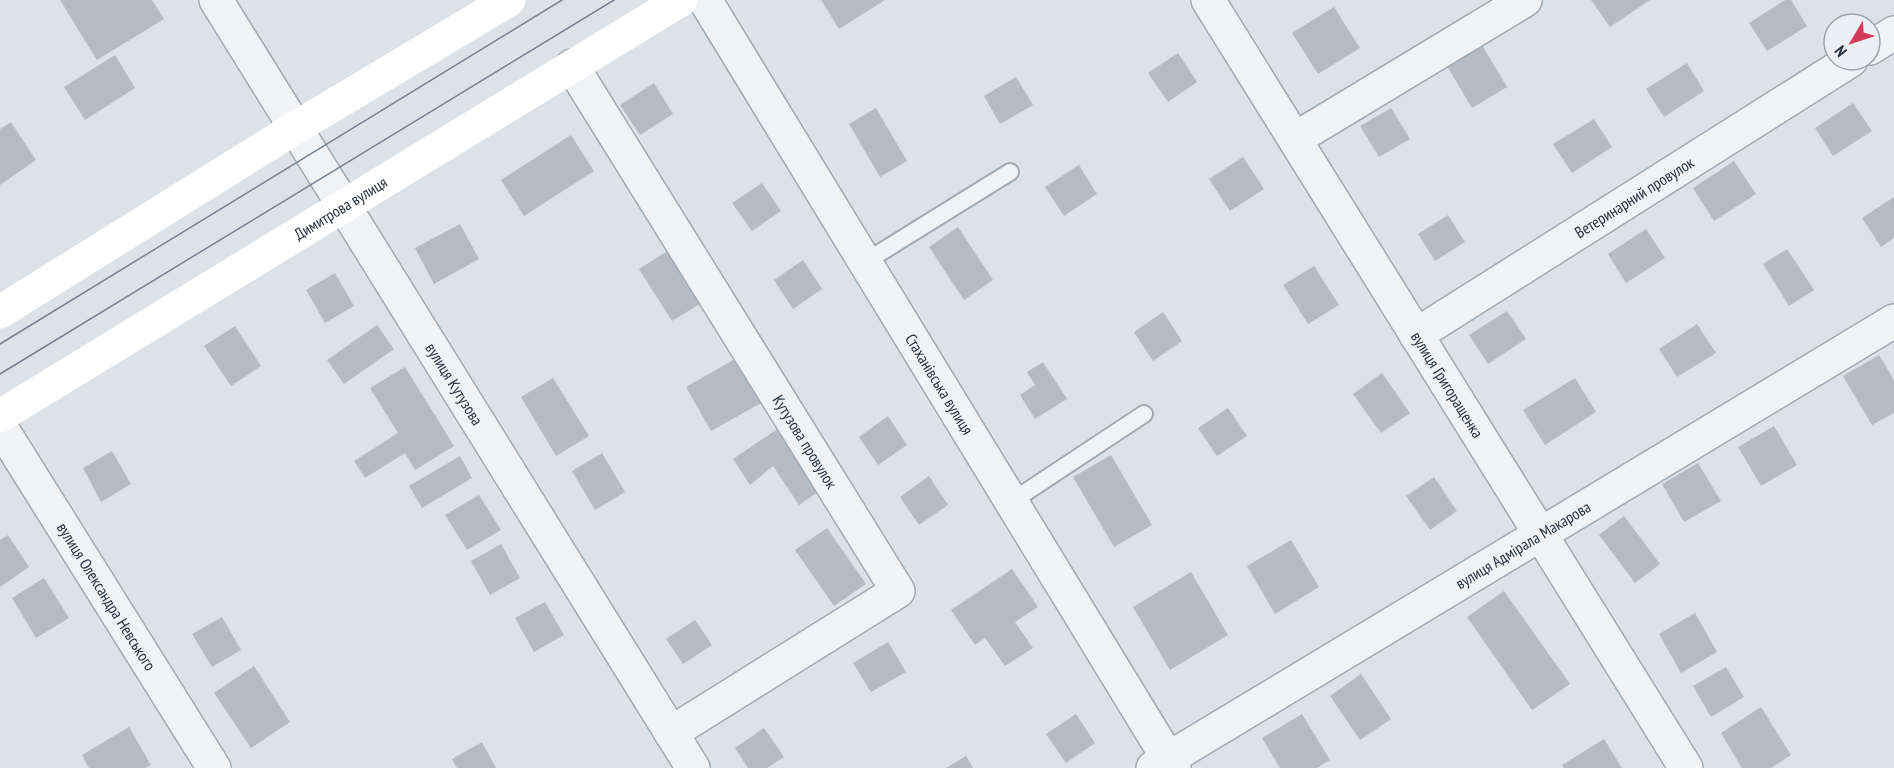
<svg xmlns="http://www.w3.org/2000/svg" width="1894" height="768" viewBox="0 0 1894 768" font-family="'PT Sans Narrow',sans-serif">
	<rect width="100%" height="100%" fill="#dde2e8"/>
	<g fill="#b4bbc5">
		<polygon points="60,0 152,0 164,19 97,60"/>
		<polygon points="821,0 885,0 839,29"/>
		<polygon points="1591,0 1650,0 1610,27"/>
		<polygon points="1785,0 1791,0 1807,26 1767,51 1749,23"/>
		<polygon points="1334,7 1360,48 1318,74 1292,33"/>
		<polygon points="1482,45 1507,87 1472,108 1447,66"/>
		<polygon points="1178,53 1197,82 1168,102 1148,73"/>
		<polygon points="115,55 135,88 85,120 64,87"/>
		<polygon points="1687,63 1704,91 1664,117 1646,89"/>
		<polygon points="1016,77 1033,105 1000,124 984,96"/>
		<polygon points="654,83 673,114 640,135 620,105"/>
		<polygon points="1853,103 1872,131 1833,156 1815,128"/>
		<polygon points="876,108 907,161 880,177 849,124"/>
		<polygon points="1391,108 1410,139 1379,157 1360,126"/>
		<polygon points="1594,119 1612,147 1572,173 1553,144"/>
		<polygon points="11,122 36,160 0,185 0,129"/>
		<polygon points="571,135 594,171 524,216 501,180"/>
		<polygon points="1243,157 1264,189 1230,211 1209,179"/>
		<polygon points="1734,161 1756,194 1714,221 1693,188"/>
		<polygon points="1079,165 1097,194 1064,216 1045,187"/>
		<polygon points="762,183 781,211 752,231 732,203"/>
		<polygon points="1894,197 1894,238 1881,247 1862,218"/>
		<polygon points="1448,215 1465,242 1435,261 1418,234"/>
		<polygon points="460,224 479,259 434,284 415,248"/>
		<polygon points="958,227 993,280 964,300 929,247"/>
		<polygon points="1646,229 1665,258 1626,283 1608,254"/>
		<polygon points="1787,249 1814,290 1789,306 1763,264"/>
		<polygon points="669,250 703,302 672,321 639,269"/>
		<polygon points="803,260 822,289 793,309 774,280"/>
		<polygon points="1314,266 1339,305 1308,324 1283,285"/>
		<polygon points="335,273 354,306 325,323 306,290"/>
		<polygon points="1507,311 1526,339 1488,364 1469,335"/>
		<polygon points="1163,312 1182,341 1153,361 1134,332"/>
		<polygon points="1697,324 1716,353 1677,377 1659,349"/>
		<polygon points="377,325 394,349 344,384 327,360"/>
		<polygon points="235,326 261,366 231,386 204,346"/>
		<polygon points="1879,355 1894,380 1894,413 1872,425 1843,376"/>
		<polygon points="735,359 761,403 711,431 686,387"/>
		<polygon points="1043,362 1067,399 1035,419 1020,395 1035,385 1027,372"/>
		<polygon points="405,367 454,446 415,470 405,453 365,478 354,461 398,433 370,388"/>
		<polygon points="1382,373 1410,413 1381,433 1353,394"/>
		<polygon points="553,378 589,436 556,456 521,397"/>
		<polygon points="1575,378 1596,412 1545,445 1523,410"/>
		<polygon points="1228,408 1247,436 1217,456 1198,428"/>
		<polygon points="888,416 907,445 878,465 859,437"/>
		<polygon points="1774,426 1797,465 1761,486 1738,447"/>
		<polygon points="779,428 821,490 799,505 773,466 750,485 733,459"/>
		<polygon points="112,451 131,484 101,502 83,468"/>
		<polygon points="602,453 625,492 595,510 572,471"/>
		<polygon points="1111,455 1152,525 1114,547 1073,477"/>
		<polygon points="460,456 472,478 422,508 409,486"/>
		<polygon points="1698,463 1721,501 1684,522 1662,484"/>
		<polygon points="929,476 948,505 919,525 900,497"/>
		<polygon points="1434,477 1457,511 1430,530 1406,496"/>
		<polygon points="479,495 501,530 467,550 445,515"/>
		<polygon points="1624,516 1660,564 1635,583 1599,535"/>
		<polygon points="827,528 866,584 834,606 795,550"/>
		<polygon points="8,535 29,567 0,587 0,540"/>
		<polygon points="1291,540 1319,587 1275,614 1247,566"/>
		<polygon points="501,544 520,578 490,595 471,561"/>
		<polygon points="1012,569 1038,607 1015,622 1033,648 1005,666 985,638 975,645 951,610"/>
		<polygon points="1191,572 1228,635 1170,670 1133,607"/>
		<polygon points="44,578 69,618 36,638 12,598"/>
		<polygon points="1504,591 1570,684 1532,710 1467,617"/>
		<polygon points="545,602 564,635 534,652 515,618"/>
		<polygon points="1695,613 1717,652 1681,673 1659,634"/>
		<polygon points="222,617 241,650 212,667 192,634"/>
		<polygon points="695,620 712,645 683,664 666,639"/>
		<polygon points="888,642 906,672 871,692 853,663"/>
		<polygon points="254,666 290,722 251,748 214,693"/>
		<polygon points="1726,667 1744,697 1711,717 1693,686"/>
		<polygon points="1361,674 1391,719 1360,740 1330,696"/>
		<polygon points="1761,707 1791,755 1771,768 1742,768 1721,733"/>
		<polygon points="1076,714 1095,743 1066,763 1046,734"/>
		<polygon points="1302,714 1330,760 1317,768 1280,768 1262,738"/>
		<polygon points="129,727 151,765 145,768 89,768 82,755"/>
		<polygon points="764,728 784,757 767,768 748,768 735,748"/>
		<polygon points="1604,739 1622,768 1564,768 1562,765"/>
		<polygon points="482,742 496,768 457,768 452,759"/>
		<polygon points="966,756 973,768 946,768"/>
	</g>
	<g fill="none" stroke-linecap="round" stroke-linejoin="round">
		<g stroke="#a2a9b2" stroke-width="20">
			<g id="lane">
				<polyline points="865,262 1010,172"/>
				<polyline points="1011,502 1144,414"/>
			</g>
		</g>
		<g stroke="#a2a9b2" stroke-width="36">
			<g id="street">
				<path id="s1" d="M216,0L693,768"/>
				<path id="s2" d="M705,0L1174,768"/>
				<path id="s3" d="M1208,0L1686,768"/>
				<polyline points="1870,48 1894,33"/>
				<path id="s4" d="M572,66L898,591L671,733"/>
				<polyline points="1295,139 1525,0"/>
				<path id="s5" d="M1416,335L1851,60"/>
				<path id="s6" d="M0,426L214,768"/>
				<path id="s7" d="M1153,768L1894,321"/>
			</g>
		</g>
		<use href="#lane" stroke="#f0f2f6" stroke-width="16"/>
		<use href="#street" stroke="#f0f2f6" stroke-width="33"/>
		<g stroke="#fff" stroke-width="33">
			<polyline points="0,312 295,128 509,0"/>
			<path id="s8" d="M0,416L681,0"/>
		</g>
		<g stroke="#768292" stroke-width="1.5">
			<polyline points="0,344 562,0"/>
			<polyline points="0,374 614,0"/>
		</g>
	</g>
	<g text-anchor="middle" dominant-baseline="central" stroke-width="4.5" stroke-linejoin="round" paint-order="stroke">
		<g font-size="16" fill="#26303f" stroke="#ecf0f5">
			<text stroke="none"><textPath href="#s5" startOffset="258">Ветеринарний провулок</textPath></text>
			<text stroke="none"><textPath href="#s8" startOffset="399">Димитрова вулиця</textPath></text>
			<text stroke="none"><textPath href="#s1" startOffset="452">вулиця Кутузова</textPath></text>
			<text stroke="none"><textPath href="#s2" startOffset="450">Стаханівська вулиця</textPath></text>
			<text stroke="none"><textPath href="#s3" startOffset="453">вулиця Григоращенка</textPath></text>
			<text stroke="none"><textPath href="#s4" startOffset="442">Кутузова провулок</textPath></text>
			<text stroke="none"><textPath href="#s7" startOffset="432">вулиця Адмірала Макарова</textPath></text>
			<text stroke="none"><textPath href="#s6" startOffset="201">вулиця Олександра Невського</textPath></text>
		</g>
	</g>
	<g transform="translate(1852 42) rotate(231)"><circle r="28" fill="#ecf0f5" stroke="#9da3ac" stroke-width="1.5"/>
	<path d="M0-4.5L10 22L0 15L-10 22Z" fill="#d43a59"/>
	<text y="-9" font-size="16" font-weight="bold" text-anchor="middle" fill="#26303f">N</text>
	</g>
</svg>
